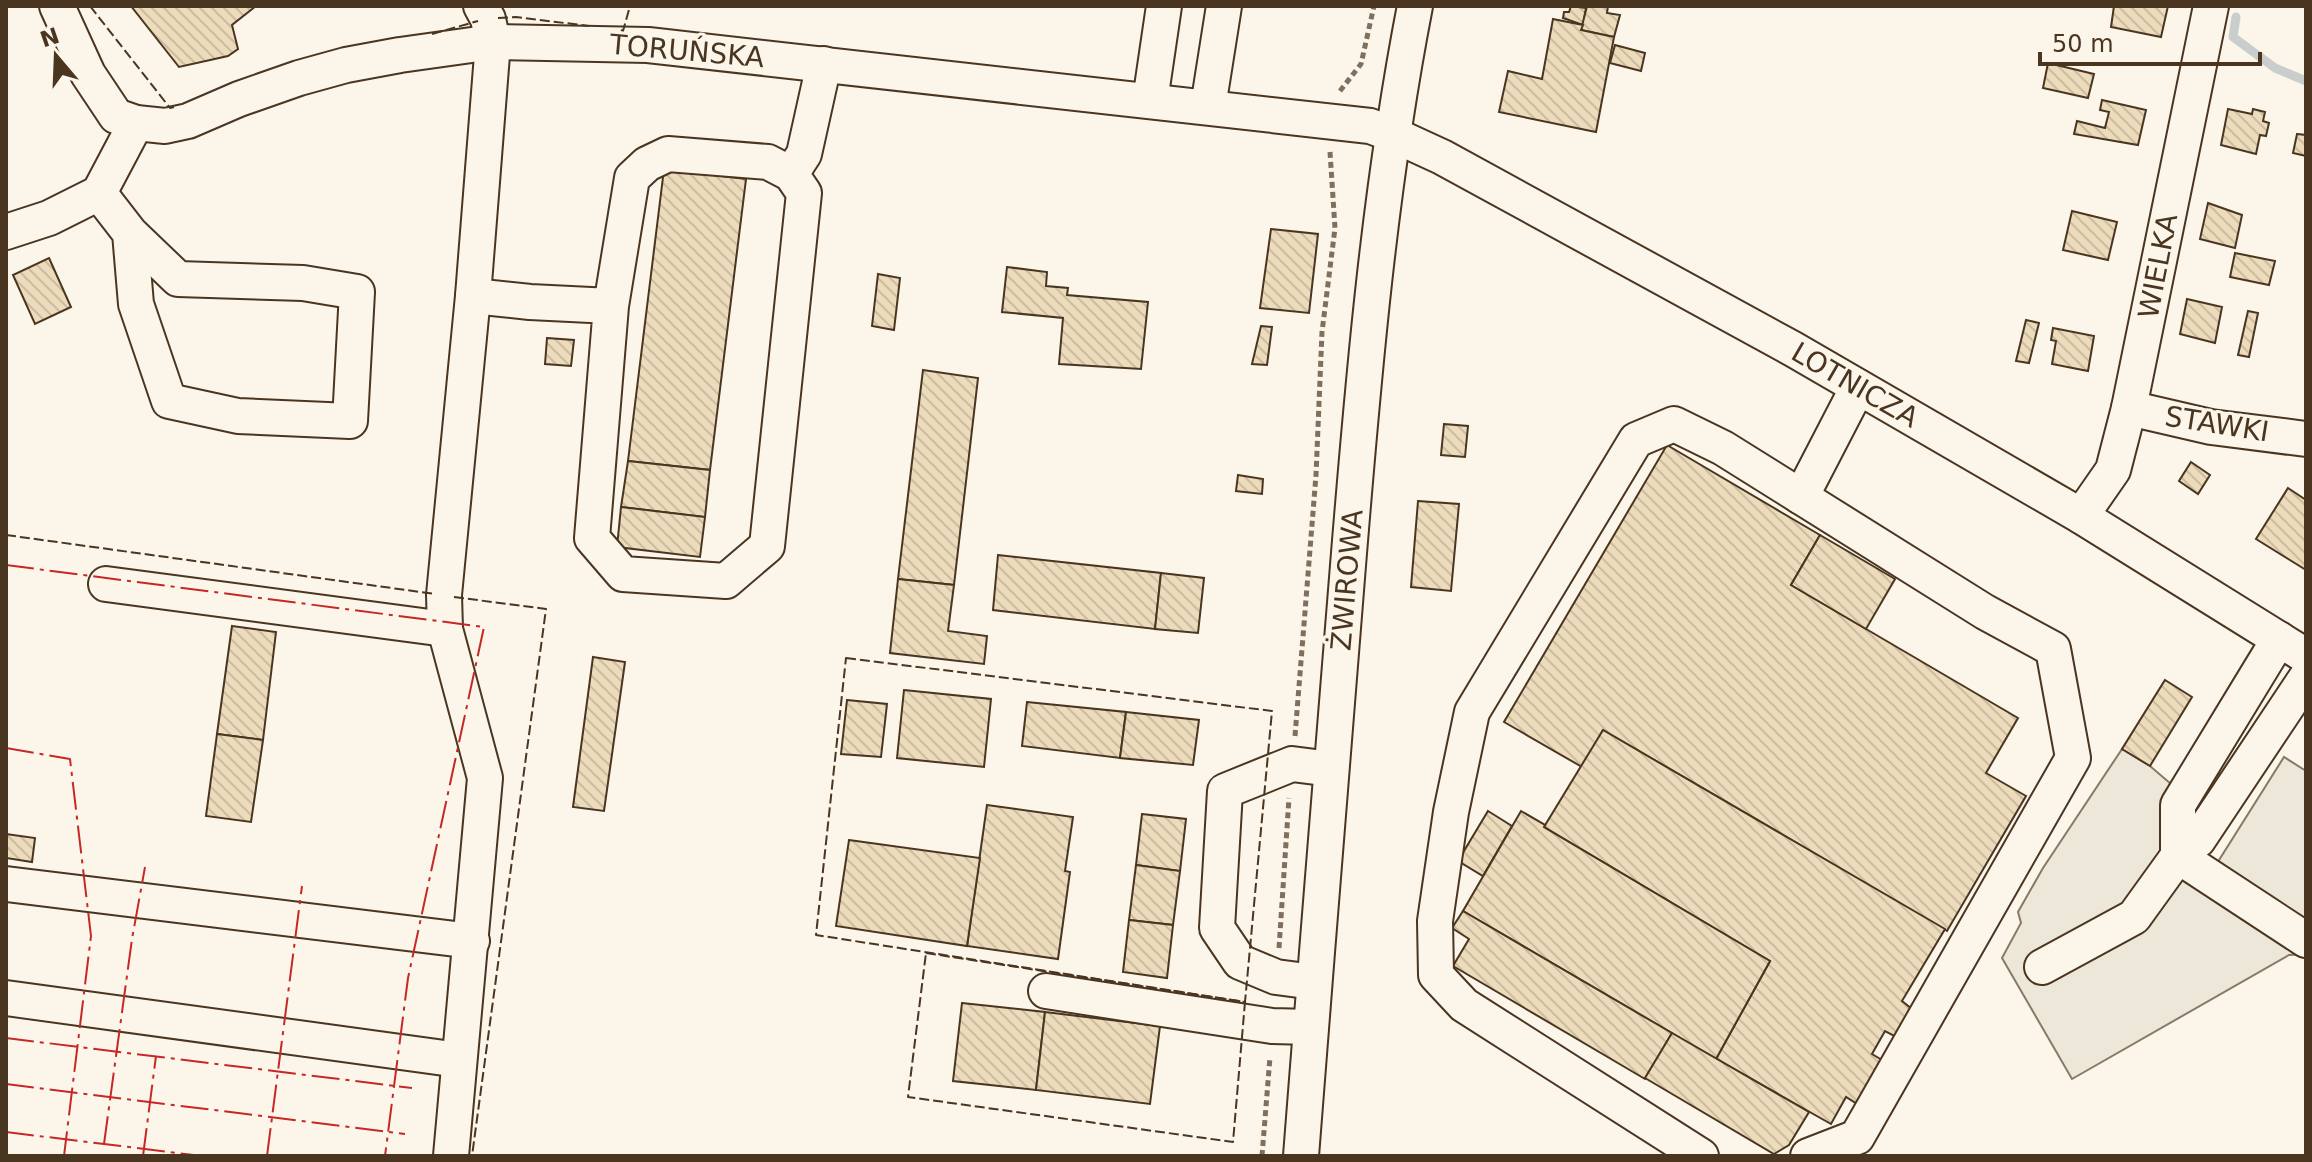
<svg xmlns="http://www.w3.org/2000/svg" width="2312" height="1162" viewBox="0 0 2312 1162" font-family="'DejaVu Sans',sans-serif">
	<defs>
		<pattern id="building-back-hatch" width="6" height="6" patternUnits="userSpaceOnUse" patternTransform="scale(2)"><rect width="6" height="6" fill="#ecdcbc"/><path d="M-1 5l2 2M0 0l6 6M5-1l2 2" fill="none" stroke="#ccbda1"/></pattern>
	</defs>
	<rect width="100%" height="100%" fill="#fbf6e9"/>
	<polygon fill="#ede7d9" stroke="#887966" stroke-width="2" points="2122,749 2150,766 2192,802 2208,812 2201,859 2214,868 2284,757 2306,771 2306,954 2289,955 2072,1079 2002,958 2021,923 2018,912 2043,868"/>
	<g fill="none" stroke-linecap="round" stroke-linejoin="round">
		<polyline stroke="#c9cecd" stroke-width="9" points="2236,17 2233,37 2275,68 2306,81"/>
	</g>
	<g fill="url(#building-back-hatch)" stroke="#4a3520" stroke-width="2">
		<polygon points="131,6 256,6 232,25 238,49 228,56 179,67"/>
		<polygon points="1571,6 1586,8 1583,25 1563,18 1564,12 1569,12"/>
		<polygon points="1587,6 1608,6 1607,13 1620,15 1614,37 1581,30"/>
		<polygon points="2114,6 2168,6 2161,37 2111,27"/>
		<polygon points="1553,19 1583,25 1581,30 1614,37 1596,132 1499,112 1508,71 1542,79"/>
		<polygon points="1615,45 1645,53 1641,71 1610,63"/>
		<polygon points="2048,63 2094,74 2088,98 2043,88"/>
		<polygon points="2102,100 2146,110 2138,145 2074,134 2077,121 2105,128 2109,112 2100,110"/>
		<polygon points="2228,109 2252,114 2253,109 2265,112 2263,121 2269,123 2266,136 2260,135 2256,154 2221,145"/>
		<polygon points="2297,134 2306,135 2306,156 2293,153"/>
		<polygon points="664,169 746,179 710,470 628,461"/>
		<polygon points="2208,203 2242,215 2235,248 2200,239"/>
		<polygon points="2072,211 2117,222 2108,260 2063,250"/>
		<polygon points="1271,229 1318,234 1309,313 1260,308"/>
		<polygon points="2235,253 2275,261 2269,285 2230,277"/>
		<polygon points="49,258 71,307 35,324 13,275"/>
		<polygon points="1007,267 1047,272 1046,286 1068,288 1067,295 1148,302 1141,369 1059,364 1063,318 1002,312"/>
		<polygon points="878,274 900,278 894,330 872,326"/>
		<polygon points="2187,299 2222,307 2215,343 2180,334"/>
		<polygon points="2248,311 2258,313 2249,357 2238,355"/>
		<polygon points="2026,320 2039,323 2029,363 2016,361"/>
		<polygon points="1261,326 1272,327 1267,365 1252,364"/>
		<polygon points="2053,328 2094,336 2088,371 2052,364 2056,341 2051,340"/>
		<polygon points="547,338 574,340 571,366 545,364"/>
		<polygon points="923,370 978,378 954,585 898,579"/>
		<polygon points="1444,424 1468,426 1465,457 1441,455"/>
		<polygon points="1667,445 1820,535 1791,585 2018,718 1986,773 2026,796 1947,931 1603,730 1582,767 1504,722"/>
		<polygon points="628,461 710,470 705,517 621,507"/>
		<polygon points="2191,462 2210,475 2198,494 2179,481"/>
		<polygon points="1238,475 1263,479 1262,494 1236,491"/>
		<polygon points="2288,488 2306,500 2306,570 2256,539"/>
		<polygon points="1418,501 1459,504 1451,591 1411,587"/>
		<polygon points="621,507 705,517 700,557 617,547"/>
		<polygon points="1820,535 1895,579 1866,629 1791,585"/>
		<polygon points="998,555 1161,573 1155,629 993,610"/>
		<polygon points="1161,573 1204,578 1198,633 1155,629"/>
		<polygon points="898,579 954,585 948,631 987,636 984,664 890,653"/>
		<polygon points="232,626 276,632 263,740 217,734"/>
		<polygon points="593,657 625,662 604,811 573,807"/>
		<polygon points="2165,680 2192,697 2150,766 2122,749"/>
		<polygon points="904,690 991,699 984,767 897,758"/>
		<polygon points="847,700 887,704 881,757 841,754"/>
		<polygon points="1027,702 1126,712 1120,758 1022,746"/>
		<polygon points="1126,712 1199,720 1193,765 1120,758"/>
		<polygon points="1603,730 1945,929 1902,1001 1917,1013 1902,1040 1885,1031 1872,1054 1887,1063 1862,1107 1846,1097 1831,1124 1716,1059 1770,961 1544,827"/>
		<polygon points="217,734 263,740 251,822 206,816"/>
		<polygon points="2212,770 2228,780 2208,812 2192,802"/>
		<polygon points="987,805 1073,817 1065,871 1070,872 1058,959 967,946"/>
		<polygon points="1488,811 1512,826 1483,876 1458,861"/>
		<polygon points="1521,811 1545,825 1544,827 1770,961 1716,1059 1463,911"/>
		<polygon points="1142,814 1186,819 1180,871 1136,865"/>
		<polygon points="6,834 35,838 32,862 6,858"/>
		<polygon points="849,840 980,858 967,946 836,926"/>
		<polygon points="1136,865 1180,871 1173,925 1129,920"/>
		<polygon points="1463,911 1672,1033 1645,1079 1453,966 1469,939 1452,928"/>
		<polygon points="1129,920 1173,925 1167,978 1123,972"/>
		<polygon points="962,1003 1045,1012 1036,1090 953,1081"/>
		<polygon points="1045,1012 1160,1026 1150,1104 1036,1090"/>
		<polygon points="1672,1033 1809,1112 1789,1145 1774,1154 1645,1078"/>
	</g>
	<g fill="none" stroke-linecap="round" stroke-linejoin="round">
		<g stroke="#4a3520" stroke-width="38">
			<g id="minor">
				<polyline points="57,6 88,74 116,116 136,123 165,126 188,121 239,99 299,78 346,65 400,55 493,42 648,45 1370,126 1392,134 1442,157 1793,349 2081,516 2306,656"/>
				<polyline points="1150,101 1164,6"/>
				<polyline points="1208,107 1224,6"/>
				<polyline points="791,174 804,154 824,64"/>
				<polyline points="99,193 130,233 178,279 303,283 357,292 350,421 238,416 169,401 136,304 130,233"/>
				<polyline points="6,232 49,218 99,193 136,123"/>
				<polyline points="473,296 530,302 611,306 632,178 647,164 668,154 768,162 791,174 804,193 767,546 726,581 623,574 592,538 611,306"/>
				<polyline points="2129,408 2211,427 2306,439"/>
				<polyline points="1801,497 1858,387"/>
				<polyline points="2081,516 2113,470 2129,408 2211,6"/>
				<polyline points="106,584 445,629"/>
				<polyline points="2279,639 2178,805 2178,856 2306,940"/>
				<polyline points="6,884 472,941"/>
				<polyline points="2042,967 2134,917 2178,856 2198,840 2306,678"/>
				<polyline points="1314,982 1276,977 1240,962 1217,928 1225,791 1292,764 1331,769"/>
				<polyline points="1046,991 1272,1026 1311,1027"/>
				<polyline points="6,998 459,1060"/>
				<polyline points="451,1156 485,778 445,629 444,595 473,296 493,42 488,19 481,6"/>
				<path d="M1301,1156C1317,955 1332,754 1349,553C1364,370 1380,186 1415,6"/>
				<polyline points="1701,1156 1464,1005 1436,975 1435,921 1451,812 1472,712 1636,440 1674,424 1723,448 1985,612 2053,649 2073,758 1857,1137 1808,1156"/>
			</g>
		</g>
		<g stroke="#7f6f5c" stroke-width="5" stroke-dasharray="6 4" stroke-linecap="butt">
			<polyline points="1340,91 1361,64 1374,6"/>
			<polyline points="1295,736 1316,475 1322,332 1335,228 1330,152"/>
			<polyline points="1279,948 1289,798"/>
			<polyline points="1262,1156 1270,1057"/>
		</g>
		<use href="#minor" stroke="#fbf6e9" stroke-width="34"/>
		<g stroke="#4a3520" stroke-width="2" stroke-dasharray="10 4" stroke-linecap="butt">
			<polyline points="90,6 170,108 174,107"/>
			<polyline points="498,18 516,17 589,26"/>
			<polyline points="621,30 623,31 630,6"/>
			<polyline points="432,34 478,21"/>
			<polyline points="6,535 435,594"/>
			<polyline points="454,597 546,609 472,1156"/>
			<polygon points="846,658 1272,711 1245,1002 816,935"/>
			<polygon points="926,953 1245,1002 1233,1142 908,1097"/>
		</g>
		<g stroke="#c62828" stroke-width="2" stroke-dasharray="28 6 4 6" stroke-linecap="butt">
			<polyline points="6,565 484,627 408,978 385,1156"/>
			<polyline points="6,748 70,759 91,936 64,1156"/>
			<polyline points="6,1038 412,1088"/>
			<polyline points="6,1084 405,1134"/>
			<polyline points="6,1132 202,1156"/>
			<polyline points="104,1144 132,939 145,867"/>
			<polyline points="143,1156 156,1056"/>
			<polyline points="267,1156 302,886"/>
		</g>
	</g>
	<g text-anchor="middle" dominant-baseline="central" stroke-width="6" stroke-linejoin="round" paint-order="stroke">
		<g font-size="28" fill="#4a3520" stroke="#fbf6e9">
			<text transform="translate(687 51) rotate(5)">TORUŃSKA</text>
			<text transform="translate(2158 266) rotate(-79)">WIELKA</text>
			<text transform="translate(1855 385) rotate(30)">LOTNICZA</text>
			<text transform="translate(2217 424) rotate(9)">STAWKI</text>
			<text transform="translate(1347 580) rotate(-85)">ŻWIROWA</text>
		</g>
	</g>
	<rect width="2312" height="1162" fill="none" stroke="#4a3520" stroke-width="16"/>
	<g transform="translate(56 56) rotate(341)" stroke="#fbf6e9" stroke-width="6" paint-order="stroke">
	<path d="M0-6L14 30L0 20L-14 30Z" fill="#4a3520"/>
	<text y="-12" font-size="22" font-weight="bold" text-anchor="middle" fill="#4a3520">N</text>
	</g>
	<path d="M2040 52v12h220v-12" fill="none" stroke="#4a3520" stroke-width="4"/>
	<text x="2052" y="52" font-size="24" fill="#4a3520" stroke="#fbf6e9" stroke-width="6" paint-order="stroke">50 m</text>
</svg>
